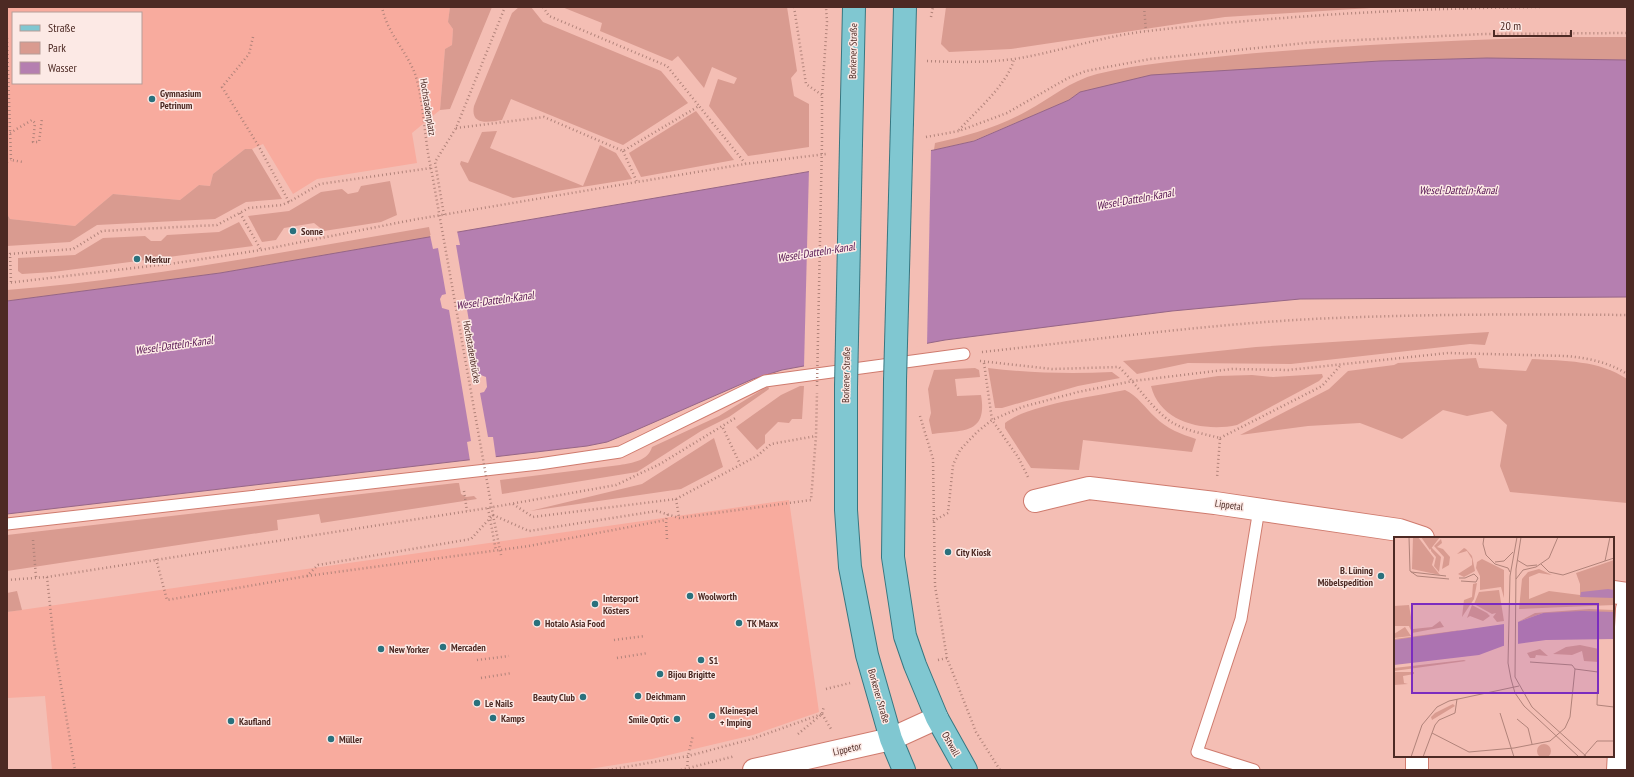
<svg xmlns="http://www.w3.org/2000/svg" width="1634" height="777" viewBox="0 0 1634 777" font-family="'PT Sans Narrow',sans-serif">
	<rect width="100%" height="100%" fill="#f4beb4"/>
	<g fill="#f8ab9e" fill-rule="evenodd">
		<path d="M7,7H450L448,22L453,29L452,45L445,49L440,110L412,133L417,163L317,179L293,194L263,144L252,149H245L213,174L210,186L199,185L180,200L113,194L75,226L10,219L7,214ZM13,13H141V83H13Z"/>
		<polygon points="789,500 819,712 753,735 652,759 583,770 52,770 45,696 7,698 7,612"/>
	</g>
	<g fill="#d99b90">
		<polygon points="450,7 492,7 450,109 440,110 445,49 452,45 453,29 448,22"/>
		<path d="M519,7H531L543,22L661,71L688,103L623,145L511,99L502,120C489,122 470,126 474,106L512,13Z"/>
		<polygon points="562,7 787,7 797,71 791,78 794,96 809,104 809,147 748,156 709,106 718,79 734,84 737,78 712,67 704,88 678,56 672,61 600,31 602,23"/>
		<polygon points="946,7 1387,7 1225,17 1011,49 949,52 941,44"/>
		<path d="M1550,37H1627V60L1487,58L1380,61L1080,92L1069,100L973,141L934,150L935,143C967,136 998,127 1027,111C1051,98 1070,81 1097,74C1142,63 1190,60 1235,55C1340,45 1445,41 1550,37Z"/>
		<polygon points="696,111 734,160 641,177 629,153"/>
		<polygon points="497,131 490,148 583,186 600,145 616,153 632,179 513,198 469,181 460,164 461,161 468,163 482,132"/>
		<polygon points="245,149 252,149 282,199 246,202 215,219 97,225 70,242 7,246 7,214 10,219 75,226 113,194 180,200 199,185 210,186 213,174"/>
		<polygon points="390,181 397,215 381,222 324,231 314,223 284,228 276,240 262,242 248,216 289,211 321,192 342,189 348,194 358,192 361,186"/>
		<polygon points="239,222 253,246 53,272 22,274 18,271 18,258 75,255 103,238 145,236 151,241 161,241 167,235 219,232"/>
		<path d="M429,227L431,237L220,273L7,301V290C149,278 289,251 429,227Z"/>
		<polygon points="1489,332 1485,345 1470,344 1291,364 1188,363 1137,374 1123,361 1256,347"/>
		<path d="M1476,358L1479,368L1526,371L1532,359C1564,361 1599,360 1627,379V503L1510,492L1500,466L1507,425L1492,411L1467,416L1443,410L1402,439L1360,423L1308,426L1240,435L1329,389L1348,371L1394,365L1398,363Z"/>
		<path d="M975,368L979,370L980,377L955,379L957,396L981,395C988,435 962,430 932,434L929,420L931,413L928,389L934,370Z"/>
		<path d="M988,368C1030,373 1070,374 1112,372L1120,378L1078,386L1002,408H995Z"/>
		<path d="M1322,374L1323,377L1319,381L1237,425C1205,432 1160,423 1151,386L1218,376L1252,375L1273,377Z"/>
		<path d="M768,386L769,389L729,417L701,431L637,472L502,494L500,480L620,465C632,463 648,461 652,447L719,416Z"/>
		<polygon points="800,386 804,386 802,419 792,419 789,423 778,422 765,435 765,443 757,450 736,427 781,395"/>
		<path d="M1125,390C1138,396 1145,408 1155,417C1167,429 1181,434 1196,439L1192,452L1083,440L1079,470L1031,468L1005,428V423C1027,405 1096,396 1125,390Z"/>
		<polygon points="714,438 723,467 681,489 530,511 642,484"/>
		<polygon points="456,483 459,483 461,494 466,497 474,496 477,499 321,523 319,514 277,520 278,530 7,571 7,535"/>
		<polygon points="17,591 22,610 7,612 7,593"/>
	</g>
	<polygon fill="#b57fb0" stroke="#966686" points="1487,58 1627,60 1627,297 1300,299 1172,311 945,340 782,370 753,379 634,431 607,442 587,446 7,514 7,301 220,273 934,150 974,141 1069,100 1080,92 1151,75 1380,61"/>
	<g fill="#f4beb4">
		<polygon points="931,149 927,345 804,367 809,169"/>
		<polygon points="457,231 460,245 456,245 478,374 486,377 487,387 484,392 480,393 488,437 493,437 496,458 470,461 467,442 471,441 449,310 442,308 440,299 442,295 446,294 438,248 433,249 430,235"/>
	</g>
	<g fill="none" stroke-linecap="round" stroke-linejoin="round">
		<g stroke="#cf7b6e" stroke-width="13">
			<g id="lane">
				<polyline points="7,524 539,464 620,452 765,381 964,354"/>
				<polyline points="1254,770 1197,752 1241,619 1259,509"/>
			</g>
		</g>
		<g stroke="#cf7b6e" stroke-width="24">
			<g id="street">
				<polyline points="1035,501 1089,488 1215,503 1399,530 1423,538"/>
				<polyline points="1613,592 1627,594"/>
				<polyline points="1417,756 1417,770"/>
				<polyline points="754,770 891,739 937,718"/>
				<polyline points="1618,770 1627,609"/>
			</g>
		</g>
		<g stroke="#377781" stroke-width="24">
			<g id="primary">
				<polyline points="902,122 905,7"/>
				<polyline points="851,143 854,7"/>
				<polyline points="895,381 893,557 905,636 915,665 937,718 966,770"/>
				<polyline points="846,387 846,510 850,567 867,655 891,739 904,770"/>
			</g>
		</g>
		<g stroke="#b1837a" stroke-width="2.5" stroke-dasharray="1 3" stroke-linecap="butt">
			<polyline points="543,7 549,16 667,66 699,106"/>
			<polyline points="794,7 806,84 822,95"/>
			<polyline points="1144,7 1146,31"/>
			<polyline points="931,17 933,7"/>
			<polyline points="253,37 249,54 222,87 258,145 289,202"/>
			<polyline points="7,38 11,160 23,162"/>
			<path d="M927,61C956,62 984,63 1014,59C1059,52 1102,36 1148,31C1278,16 1411,8 1542,7"/>
			<polyline points="456,128 544,117 623,151 699,106 745,163"/>
			<path d="M959,130C976,111 1008,84 1014,59"/>
			<polyline points="10,133 32,120 35,123 33,142 39,142 42,118"/>
			<polyline points="926,137 959,131 1007,113 1068,78 1086,71 1150,59 1315,42 1485,34 1627,33"/>
			<polyline points="822,142 822,95 827,22 826,7"/>
			<polyline points="623,151 637,182"/>
			<polyline points="7,162 11,160"/>
			<polyline points="240,213 261,250"/>
			<polyline points="444,215 435,162 456,128 505,7"/>
			<path d="M11,282L10,254L73,249L102,231L217,225L249,208L282,205L289,202L320,184L431,168C424,139 424,100 415,74C406,50 387,33 382,7"/>
			<polyline points="7,283 176,263 261,250 412,220 637,182 745,164 826,154"/>
			<path d="M982,352C1092,340 1201,325 1312,319C1417,314 1522,314 1627,315"/>
			<path d="M980,361L1052,369L1119,367C1135,382 1155,413 1173,423C1187,431 1204,434 1220,438L1217,478"/>
			<polyline points="984,363 992,420 1018,457 1028,477"/>
			<polyline points="920,416 933,459 935,586 947,658 976,732 1000,770"/>
			<polyline points="723,428 740,464"/>
			<polyline points="1220,438 1322,386 1340,366"/>
			<polyline points="464,491 467,511"/>
			<polyline points="676,499 757,456 771,444 816,436"/>
			<polyline points="513,504 533,517 676,499 679,517"/>
			<polyline points="488,508 496,551"/>
			<polyline points="493,515 529,531 657,511 679,518 811,500 816,436 817,393"/>
			<polyline points="493,515 501,555"/>
			<path d="M933,521L948,513L953,465L960,450L977,432L992,420L1022,407L1078,392L1133,381L1232,369L1288,370L1448,353L1566,356C1588,358 1608,362 1627,374"/>
			<polyline points="667,539 666,520 668,514"/>
			<polyline points="33,540 36,577"/>
			<polyline points="156,559 167,600 307,576 318,565 471,539 493,515"/>
			<polyline points="307,576 529,546 666,520"/>
			<polyline points="47,577 54,643 75,770"/>
			<polyline points="7,580 47,577 488,508 616,485 660,464 737,417"/>
			<polyline points="614,640 645,636"/>
			<polyline points="617,658 648,653"/>
			<polyline points="477,660 509,656"/>
			<polyline points="938,660 947,658"/>
			<polyline points="481,678 512,673"/>
			<polyline points="826,689 850,683"/>
			<polyline points="822,714 831,729"/>
			<polyline points="798,734 822,714 824,706"/>
			<polyline points="608,770 688,756 752,739 822,714"/>
			<polyline points="681,770 735,756"/>
			<polyline points="687,770 688,756 693,735"/>
		</g>
		<use href="#lane" stroke="#fff" stroke-width="11"/>
		<use href="#street" stroke="#fff" stroke-width="22"/>
		<use href="#primary" stroke="#80c7d1" stroke-width="22"/>
		<g stroke="#377781" stroke-width="24" stroke-linecap="butt">
			<g id="primary-bridge">
				<polyline points="895,381 902,122"/>
				<polyline points="846,387 851,143"/>
			</g>
		</g>
		<g stroke="#b1837a" stroke-width="2.5" stroke-dasharray="1 3" stroke-linecap="butt">
			<polyline points="431,168 493,515"/>
			<polyline points="817,386 822,142"/>
		</g>
		<use href="#primary-bridge" stroke="#80c7d1" stroke-width="22"/>
	</g>
	<g fill="#2a717d" stroke="#fce9e5" stroke-width="1.5">
		<circle cx="152" cy="99" r="4"/>
		<circle cx="293" cy="231" r="4"/>
		<circle cx="137" cy="259" r="4"/>
		<circle cx="948" cy="552" r="4"/>
		<circle cx="1381" cy="576" r="4"/>
		<circle cx="690" cy="596" r="4"/>
		<circle cx="595" cy="604" r="4"/>
		<circle cx="537" cy="623" r="4"/>
		<circle cx="739" cy="623" r="4"/>
		<circle cx="443" cy="647" r="4"/>
		<circle cx="381" cy="649" r="4"/>
		<circle cx="701" cy="660" r="4"/>
		<circle cx="660" cy="674" r="4"/>
		<circle cx="638" cy="696" r="4"/>
		<circle cx="583" cy="697" r="4"/>
		<circle cx="477" cy="703" r="4"/>
		<circle cx="712" cy="716" r="4"/>
		<circle cx="493" cy="718" r="4"/>
		<circle cx="677" cy="719" r="4"/>
		<circle cx="231" cy="721" r="4"/>
		<circle cx="331" cy="739" r="4"/>
	</g>
	<g text-anchor="middle" dominant-baseline="central" stroke-width="3" stroke-linejoin="round" paint-order="stroke">
		<g font-size="10" fill="#4d2a24" stroke="#fce9e5">
			<text transform="translate(853 51) rotate(-89)">Borkener Straße</text>
			<text transform="translate(428 107) rotate(81)">Hochstadenplatz</text>
			<text transform="translate(472 352) rotate(80)">Hochstadenbrücke</text>
			<text transform="translate(846 375) rotate(-89)">Borkener Straße</text>
			<text transform="translate(1229 505) rotate(8)">Lippetal</text>
			<text transform="translate(879 696) rotate(74)">Borkener Straße</text>
			<text transform="translate(951 744) rotate(61)">Ostwall</text>
			<text transform="translate(847 749) rotate(-13)">Lippetor</text>
		</g>
		<g font-size="10" font-weight="bold" fill="#4d2a24" stroke="#fce9e5" text-anchor="start">
			<text x="160" y="93">Gymnasium<tspan x="160" dy="12">Petrinum</tspan></text>
			<text x="301" y="231">Sonne</text>
			<text x="145" y="259">Merkur</text>
			<text x="956" y="552">City Kiosk</text>
			<text x="1373" y="570" text-anchor="end">B. Lüning<tspan x="1373" dy="12">Möbelspedition</tspan></text>
			<text x="698" y="596">Woolworth</text>
			<text x="603" y="598">Intersport<tspan x="603" dy="12">Kösters</tspan></text>
			<text x="545" y="623">Hotalo Asia Food</text>
			<text x="747" y="623">TK Maxx</text>
			<text x="451" y="647">Mercaden</text>
			<text x="389" y="649">New Yorker</text>
			<text x="709" y="660">S1</text>
			<text x="668" y="674">Bijou Brigitte</text>
			<text x="646" y="696">Deichmann</text>
			<text x="575" y="697" text-anchor="end">Beauty Club</text>
			<text x="485" y="703">Le Nails</text>
			<text x="720" y="710">Kleinespel<tspan x="720" dy="12">+ Imping</tspan></text>
			<text x="501" y="718">Kamps</text>
			<text x="669" y="719" text-anchor="end">Smile Optic</text>
			<text x="239" y="721">Kaufland</text>
			<text x="339" y="739">Müller</text>
		</g>
		<g font-size="11" font-style="italic" fill="#531150" stroke="#fce9e5">
			<text x="1458" y="190">Wesel-Datteln-Kanal</text>
			<text transform="translate(1135 199) rotate(-10)">Wesel-Datteln-Kanal</text>
			<text transform="translate(816 252) rotate(-9)">Wesel-Datteln-Kanal</text>
			<text transform="translate(495 300) rotate(-8)">Wesel-Datteln-Kanal</text>
			<text transform="translate(174 345) rotate(-8)">Wesel-Datteln-Kanal</text>
		</g>
	</g>
	<g transform="translate(1394 537)">
		<rect width="220" height="220" fill="#f4beb4"/>
		<path d="M19,0H24L40,21L38,28L46,38L18,32ZM27,0H46L36,13ZM47,2L48,6L43,10L49,12L56,20L55,28L48,32L50,20L40,9ZM37,10L47,20L45,35L40,29L42,20L37,14ZM70,11L72,12L78,19L81,34L70,40L64,37L78,28V22L73,14L63,17ZM88,22L110,33V61L107,50L86,53V39L82,31L83,25ZM220,23V68L125,72L128,42L134,35L145,32L158,38L145,36L135,40V62L155,54L186,58V47L182,36ZM83,46L80,62L68,80L70,63L78,60L79,47ZM105,53L110,84L103,85L99,80L102,76L98,77L80,67L85,55ZM15,68L19,92L38,90L46,84L50,90L18,96L15,89H0V69ZM78,68L93,76L96,79L89,84L76,79L73,81ZM195,72L220,73V75L149,76L124,85L141,76ZM11,90L17,99L0,101V97ZM67,93L43,99L0,103V102ZM186,108L205,112V125L190,124L188,114L178,118L159,117L172,110ZM146,112L154,119L142,118L141,121H136L133,116ZM70,123L72,124L0,134V131ZM0,135H20V137L9,139L10,146L14,147L0,148ZM59,167L61,169L38,183L37,180L41,176ZM143 214a7 7 0 1 1 14 0a7 7 0 1 1-14 0Z" fill="#d99b90"/>
		<path d="M214,52L220,53V61L186,60L187,55ZM188,74L220,75V102L152,103L109,109L85,118L0,128V103L124,85L149,76Z" fill="#b57fb0"/>
		<path d="M124,83V109L110,111V85Z" fill="#f4beb4"/>
		<path fill="none" stroke="#b1837a" stroke-width="1" d="M15,0L16,34L23,39L55,42M90,0L89,7L92,18L101,27L114,31L116,35M123,0L116,39L114,126L117,142L121,156L130,169L185,220M127,0L122,32L121,140L138,170L193,220M123,23L133,29L143,28M211,24L216,0M101,25L110,24L119,15M147,27L155,35L169,38L220,21M17,35L52,39M65,41H71L80,37L84,41L82,45L67,44M122,42L129,33L142,30L155,21L164,0M136,125L178,128L181,132L204,135L203,168L220,170M106,176L120,220M123,182L134,191L138,207M38,196L75,215L120,211L156,204L171,191L176,180L181,132M17,220L28,188L43,170L55,164L125,149M29,220L41,188L45,183L61,176L63,162M189,220L203,204H220"/>
		<path fill="#7b2cbf" fill-opacity="0.15" stroke="#7b2cbf" stroke-width="2" d="M18,67H204V156H18Z"/>
		<rect width="220" height="220" fill="none" stroke="#4d2a24" stroke-width="2"/>
	</g>
	<rect width="1634" height="777" fill="none" stroke="#4d2a24" stroke-width="16"/>
	<rect x="12" y="12" width="130" height="72" fill="#fce9e5" stroke="#b69d98"/>
	<rect x="20" y="25" width="20" height="6" fill="#80c7d1" stroke="#b69d98"/>
	<text x="48" y="32" font-size="12" fill="#4d2a24">Straße</text>
	<rect x="20" y="42" width="20" height="12" fill="#d99b90" stroke="#b69d98"/>
	<text x="48" y="52" font-size="12" fill="#4d2a24">Park</text>
	<rect x="20" y="62" width="20" height="12" fill="#b57fb0" stroke="#b69d98"/>
	<text x="48" y="72" font-size="12" fill="#4d2a24">Wasser</text>
	<path d="M1494 30v6h77v-6" fill="none" stroke="#4d2a24" stroke-width="2"/>
	<text x="1500" y="30" font-size="12" fill="#4d2a24" stroke="#fce9e5" stroke-width="3" paint-order="stroke">20 m</text>
</svg>
